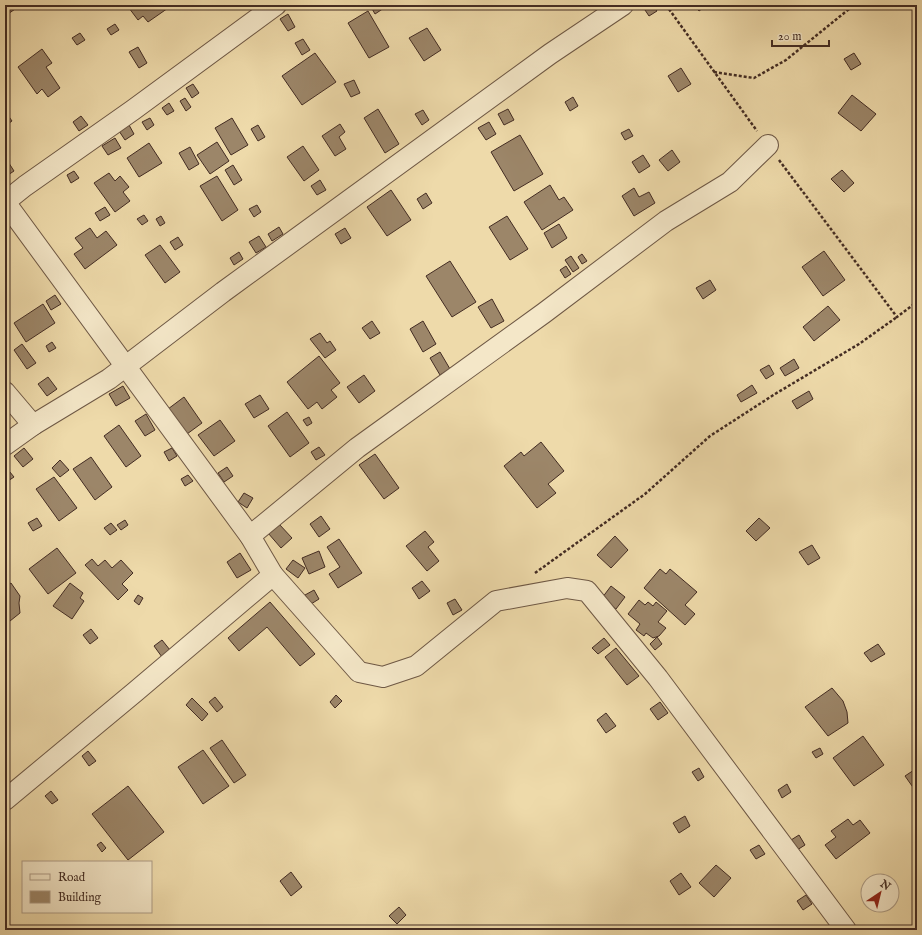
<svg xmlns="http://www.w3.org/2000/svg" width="922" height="935" viewBox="0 0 922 935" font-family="'IM FELL English',serif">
	<rect width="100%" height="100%" fill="#eedaaa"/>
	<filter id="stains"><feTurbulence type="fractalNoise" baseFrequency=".005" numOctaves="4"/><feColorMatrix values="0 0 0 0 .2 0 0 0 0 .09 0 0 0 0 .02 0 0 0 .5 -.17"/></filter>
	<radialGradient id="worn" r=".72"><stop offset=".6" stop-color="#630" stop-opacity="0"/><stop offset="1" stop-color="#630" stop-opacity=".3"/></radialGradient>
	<g fill="#9c8669" stroke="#432c23">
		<polygon points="5,5 21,5 5,16"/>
		<polygon points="132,5 171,5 171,6 148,22 143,16 138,20 129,8"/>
		<polygon points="370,5 382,5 384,8 375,14"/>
		<polygon points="646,5 653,5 657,11 649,16 643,7"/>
		<polygon points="694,5 707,5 699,11"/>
		<polygon points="368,11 389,47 369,58 348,23"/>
		<polygon points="288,14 295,27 288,31 280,19"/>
		<polygon points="115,24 119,30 111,35 107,29"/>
		<polygon points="427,28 441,50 424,61 409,38"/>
		<polygon points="80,33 85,40 77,45 72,38"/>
		<polygon points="303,39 310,50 302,55 295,43"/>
		<polygon points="138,47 147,63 139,68 129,52"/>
		<polygon points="42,49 52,63 46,67 60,88 48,97 42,89 37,94 18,67"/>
		<polygon points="315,53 336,82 302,105 282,76"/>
		<polygon points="854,53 861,64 851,70 844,59"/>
		<polygon points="681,68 691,84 678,92 668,76"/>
		<polygon points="354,80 360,93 351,97 344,84"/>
		<polygon points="193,84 199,93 192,98 186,88"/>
		<polygon points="852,95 876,114 861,131 838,113"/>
		<polygon points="573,97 578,106 570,111 565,102"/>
		<polygon points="185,98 191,107 186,111 180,101"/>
		<polygon points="169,103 174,111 167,115 162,108"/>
		<polygon points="378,109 399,144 385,153 364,118"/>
		<polygon points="508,109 514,120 504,125 498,114"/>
		<polygon points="423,110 429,120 422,125 415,114"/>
		<polygon points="5,111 12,121 5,126"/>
		<polygon points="81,116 88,125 79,131 73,122"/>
		<polygon points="150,118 154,125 147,130 142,122"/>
		<polygon points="232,118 248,145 231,155 215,128"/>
		<polygon points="489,122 496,134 486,140 478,128"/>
		<polygon points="340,124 345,132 339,137 346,149 335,156 322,136"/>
		<polygon points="129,125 134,134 125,140 119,131"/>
		<polygon points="258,125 265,137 258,141 251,129"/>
		<polygon points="629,129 633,136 625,140 621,133"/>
		<polygon points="520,135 543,174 514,191 491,152"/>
		<polygon points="115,138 121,148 108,155 102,146"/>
		<polygon points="217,142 229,161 210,174 197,155"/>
		<polygon points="149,143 162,163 139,177 127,158"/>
		<polygon points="303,146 319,170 304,181 287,157"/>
		<polygon points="190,147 199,164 189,170 179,153"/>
		<polygon points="672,150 680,162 668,171 659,160"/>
		<polygon points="643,155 650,166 639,173 632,162"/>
		<polygon points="5,157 14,171 5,177"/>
		<polygon points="233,165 242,180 234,185 225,170"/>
		<polygon points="842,170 854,183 844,192 831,179"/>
		<polygon points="74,171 79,178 71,183 67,175"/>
		<polygon points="109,173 115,181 120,176 129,187 123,192 130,201 115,212 94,183"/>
		<polygon points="217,176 238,210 222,221 200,186"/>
		<polygon points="320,180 326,190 317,195 311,186"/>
		<polygon points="550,185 559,200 564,197 573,210 542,230 524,202"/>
		<polygon points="634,188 639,197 649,192 655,203 634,216 622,196"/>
		<polygon points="391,190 411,220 387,236 367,207"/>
		<polygon points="426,193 432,203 423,209 417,199"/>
		<polygon points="257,205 261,212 254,217 249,209"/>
		<polygon points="105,207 110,215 100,221 95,213"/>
		<polygon points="144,215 148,221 142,225 137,219"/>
		<polygon points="161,216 165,223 160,226 156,219"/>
		<polygon points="507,216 528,249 510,260 489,227"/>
		<polygon points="559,224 567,238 552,248 544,233"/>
		<polygon points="279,227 283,234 272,241 268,234"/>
		<polygon points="90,228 97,238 106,231 117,245 85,269 74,254 83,248 75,238"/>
		<polygon points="345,228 351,238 341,244 335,234"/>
		<polygon points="259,236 266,247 256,253 249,242"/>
		<polygon points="178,237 183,245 175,250 170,242"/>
		<polygon points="160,245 180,272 165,283 145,255"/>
		<polygon points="824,251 845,280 823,296 802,267"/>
		<polygon points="239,252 243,259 234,265 230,258"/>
		<polygon points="582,254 587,261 582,264 578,257"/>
		<polygon points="571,256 579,268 573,272 565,260"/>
		<polygon points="450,261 476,302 452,317 426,276"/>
		<polygon points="566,266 571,274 565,278 560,270"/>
		<polygon points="710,280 716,290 703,299 696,288"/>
		<polygon points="55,295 61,304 51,310 46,301"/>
		<polygon points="492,299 504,321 491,328 478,307"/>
		<polygon points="43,304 55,323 26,342 14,323"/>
		<polygon points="828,306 840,320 814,341 803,327"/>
		<polygon points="372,321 380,333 370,339 362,328"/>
		<polygon points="423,321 436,344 423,352 410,329"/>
		<polygon points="320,333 327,343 330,341 336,350 325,358 310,339"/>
		<polygon points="52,342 56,348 49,352 46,346"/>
		<polygon points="22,344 36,363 27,369 14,350"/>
		<polygon points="440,352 450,369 440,375 430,358"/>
		<polygon points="319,356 340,383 331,390 337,397 322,409 317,402 308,409 287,382"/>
		<polygon points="794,359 799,368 785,376 780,368"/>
		<polygon points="769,365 774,374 766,379 760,370"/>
		<polygon points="364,375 375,391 359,403 347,387"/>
		<polygon points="48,377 57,389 47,396 38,384"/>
		<polygon points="752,385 757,393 741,402 737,395"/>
		<polygon points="123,386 130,398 116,406 109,394"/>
		<polygon points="809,391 813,399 797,409 792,401"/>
		<polygon points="260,395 269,409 254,418 245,404"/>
		<polygon points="184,397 202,423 187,434 168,409"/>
		<polygon points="287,412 309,443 290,457 268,426"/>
		<polygon points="146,414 155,430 145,436 135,421"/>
		<polygon points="309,417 312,423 307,426 303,420"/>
		<polygon points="220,420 235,441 214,456 198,435"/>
		<polygon points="119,425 141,456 126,467 104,436"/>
		<polygon points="541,442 564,471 548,484 556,493 537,508 504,466 521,452 524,456"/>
		<polygon points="319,447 325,455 316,460 311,452"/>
		<polygon points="24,448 33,459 23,467 14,456"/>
		<polygon points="172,448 177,456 169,461 164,452"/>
		<polygon points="375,454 399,488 384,499 359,465"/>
		<polygon points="91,457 112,487 95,500 73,469"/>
		<polygon points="60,460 69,470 60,477 52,468"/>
		<polygon points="5,466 14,477 5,483"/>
		<polygon points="227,467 233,476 224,482 218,473"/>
		<polygon points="188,475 193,481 185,486 181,479"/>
		<polygon points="54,477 77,508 59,521 36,489"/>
		<polygon points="244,493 253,498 247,508 238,502"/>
		<polygon points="321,516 330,529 319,537 310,524"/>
		<polygon points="37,518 42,526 33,531 28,523"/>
		<polygon points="759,518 770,528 756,541 746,531"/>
		<polygon points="125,520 128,525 121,530 117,525"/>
		<polygon points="111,523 117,530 110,535 104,528"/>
		<polygon points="279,524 292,538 281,548 268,533"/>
		<polygon points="425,531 434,542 428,547 439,561 427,571 406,546"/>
		<polygon points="615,536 628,550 611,568 597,555"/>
		<polygon points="339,539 362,573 338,588 329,574 340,567 327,547"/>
		<polygon points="812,545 820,558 808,565 799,552"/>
		<polygon points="57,548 76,573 48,594 29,569"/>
		<polygon points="319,551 325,567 309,574 302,558"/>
		<polygon points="240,553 251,570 237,578 227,562"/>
		<polygon points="92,559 98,566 105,560 112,568 121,560 133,573 122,584 128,590 118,600 85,565"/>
		<polygon points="293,560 305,568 298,578 286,569"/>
		<polygon points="660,569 666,574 670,569 697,592 685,605 695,614 685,625 644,588"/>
		<polygon points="422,581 430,591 419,599 412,588"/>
		<polygon points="11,583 20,596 19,603 20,613 5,625 5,587"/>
		<polygon points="70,583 83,593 80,598 84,601 72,619 53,606"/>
		<polygon points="611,586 625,597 616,609 602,598"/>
		<polygon points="314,590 319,599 311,604 305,595"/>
		<polygon points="138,595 143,598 139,605 134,601"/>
		<polygon points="455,599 462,610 453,615 447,603"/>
		<polygon points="639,600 645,605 648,602 653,606 656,602 667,611 658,622 666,628 659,636 653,638 646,633 644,636 636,630 640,624 628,614"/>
		<polygon points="270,602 315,654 300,666 267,627 239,651 228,638"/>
		<polygon points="91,629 98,638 90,644 83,635"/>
		<polygon points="657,637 662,644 655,650 650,644"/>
		<polygon points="604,638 610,645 598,654 592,648"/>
		<polygon points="162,640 170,650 162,657 154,646"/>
		<polygon points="878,644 885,654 871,662 864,653"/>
		<polygon points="616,648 639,676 627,685 605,657"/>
		<polygon points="832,688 843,701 847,712 848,723 828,736 805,707"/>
		<polygon points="336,695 342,701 335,708 330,702"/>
		<polygon points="215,697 223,707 217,712 209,702"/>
		<polygon points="192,698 208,714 202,721 186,705"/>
		<polygon points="660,702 668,713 658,720 650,709"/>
		<polygon points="606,713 616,726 606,733 597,720"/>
		<polygon points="863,736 884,765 854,786 833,758"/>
		<polygon points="222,740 246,775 234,783 210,748"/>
		<polygon points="820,748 823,754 816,758 812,752"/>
		<polygon points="203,750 229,786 203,804 178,767"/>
		<polygon points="88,751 96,761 89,766 82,756"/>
		<polygon points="699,768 704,777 698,781 692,772"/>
		<polygon points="917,768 917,793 905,776"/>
		<polygon points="787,784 791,792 782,798 778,790"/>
		<polygon points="128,786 164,832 128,860 92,814"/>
		<polygon points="51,791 58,800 52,804 45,796"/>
		<polygon points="685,816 690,826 679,833 673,823"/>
		<polygon points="848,819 853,825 860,820 870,833 836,859 825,845 836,837 831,831"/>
		<polygon points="799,835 805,845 797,850 791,840"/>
		<polygon points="101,842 106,848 102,852 97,845"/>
		<polygon points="759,845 765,854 756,859 750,850"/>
		<polygon points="716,865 731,878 714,897 699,883"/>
		<polygon points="291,872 302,887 291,896 280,881"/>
		<polygon points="681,873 691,887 679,895 670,881"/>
		<polygon points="806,895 812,904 803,910 797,901"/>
		<polygon points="399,907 406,915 397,924 389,916"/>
	</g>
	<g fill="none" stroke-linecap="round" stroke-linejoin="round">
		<g stroke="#6e5845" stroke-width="22">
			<g id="street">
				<polyline points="5,202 250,536 273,575"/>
				<polyline points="5,202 25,186 133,110 276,5"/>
				<polyline points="5,392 33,425"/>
				<polyline points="5,445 33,425 109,379 223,292 550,54 623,5"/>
				<polyline points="250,536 357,448 544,313 666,221 730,182 768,145"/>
				<polyline points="5,800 135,692 273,575 359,672 383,677 416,666 496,601 567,588 587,591 658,678 846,930"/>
			</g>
		</g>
		<g stroke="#432c23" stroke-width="2.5" stroke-dasharray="3 2" stroke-linecap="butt">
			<polyline points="666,5 757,131"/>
			<polyline points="714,72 754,78 786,60 854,5"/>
			<polyline points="779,160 897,317 917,302"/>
			<polyline points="535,573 645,494 710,436 775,394 859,344 897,317"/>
		</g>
		<use href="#street" stroke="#f4e7c8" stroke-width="20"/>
	</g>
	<rect width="922" height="935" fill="none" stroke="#eedaaa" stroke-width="20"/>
	<rect x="6" y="6" width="910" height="923" fill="none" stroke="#432c23" stroke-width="2"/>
	<rect x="10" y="10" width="902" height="915" fill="none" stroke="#432c23"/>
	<rect x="22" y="861" width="130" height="52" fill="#f4e7c8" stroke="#ad9c86"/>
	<rect x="30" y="874" width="20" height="6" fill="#f4e7c8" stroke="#ad9c86"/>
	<text x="58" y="881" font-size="12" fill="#432c23">Road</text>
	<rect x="30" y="891" width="20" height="12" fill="#9c8669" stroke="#ad9c86"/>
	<text x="58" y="901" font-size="12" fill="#432c23">Building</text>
	<g transform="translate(880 893) rotate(35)"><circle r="19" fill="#f4e7c8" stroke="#ad9c86"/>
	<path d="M0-3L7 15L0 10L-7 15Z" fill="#8f2418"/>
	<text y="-6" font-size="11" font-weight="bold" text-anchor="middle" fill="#432c23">N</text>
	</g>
	<path d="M772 40v6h57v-6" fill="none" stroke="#432c23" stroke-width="2"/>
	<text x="778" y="40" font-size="12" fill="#432c23" stroke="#f4e7c8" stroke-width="3" paint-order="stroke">20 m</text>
	<rect width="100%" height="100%" filter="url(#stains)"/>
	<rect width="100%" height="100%" fill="url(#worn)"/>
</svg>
